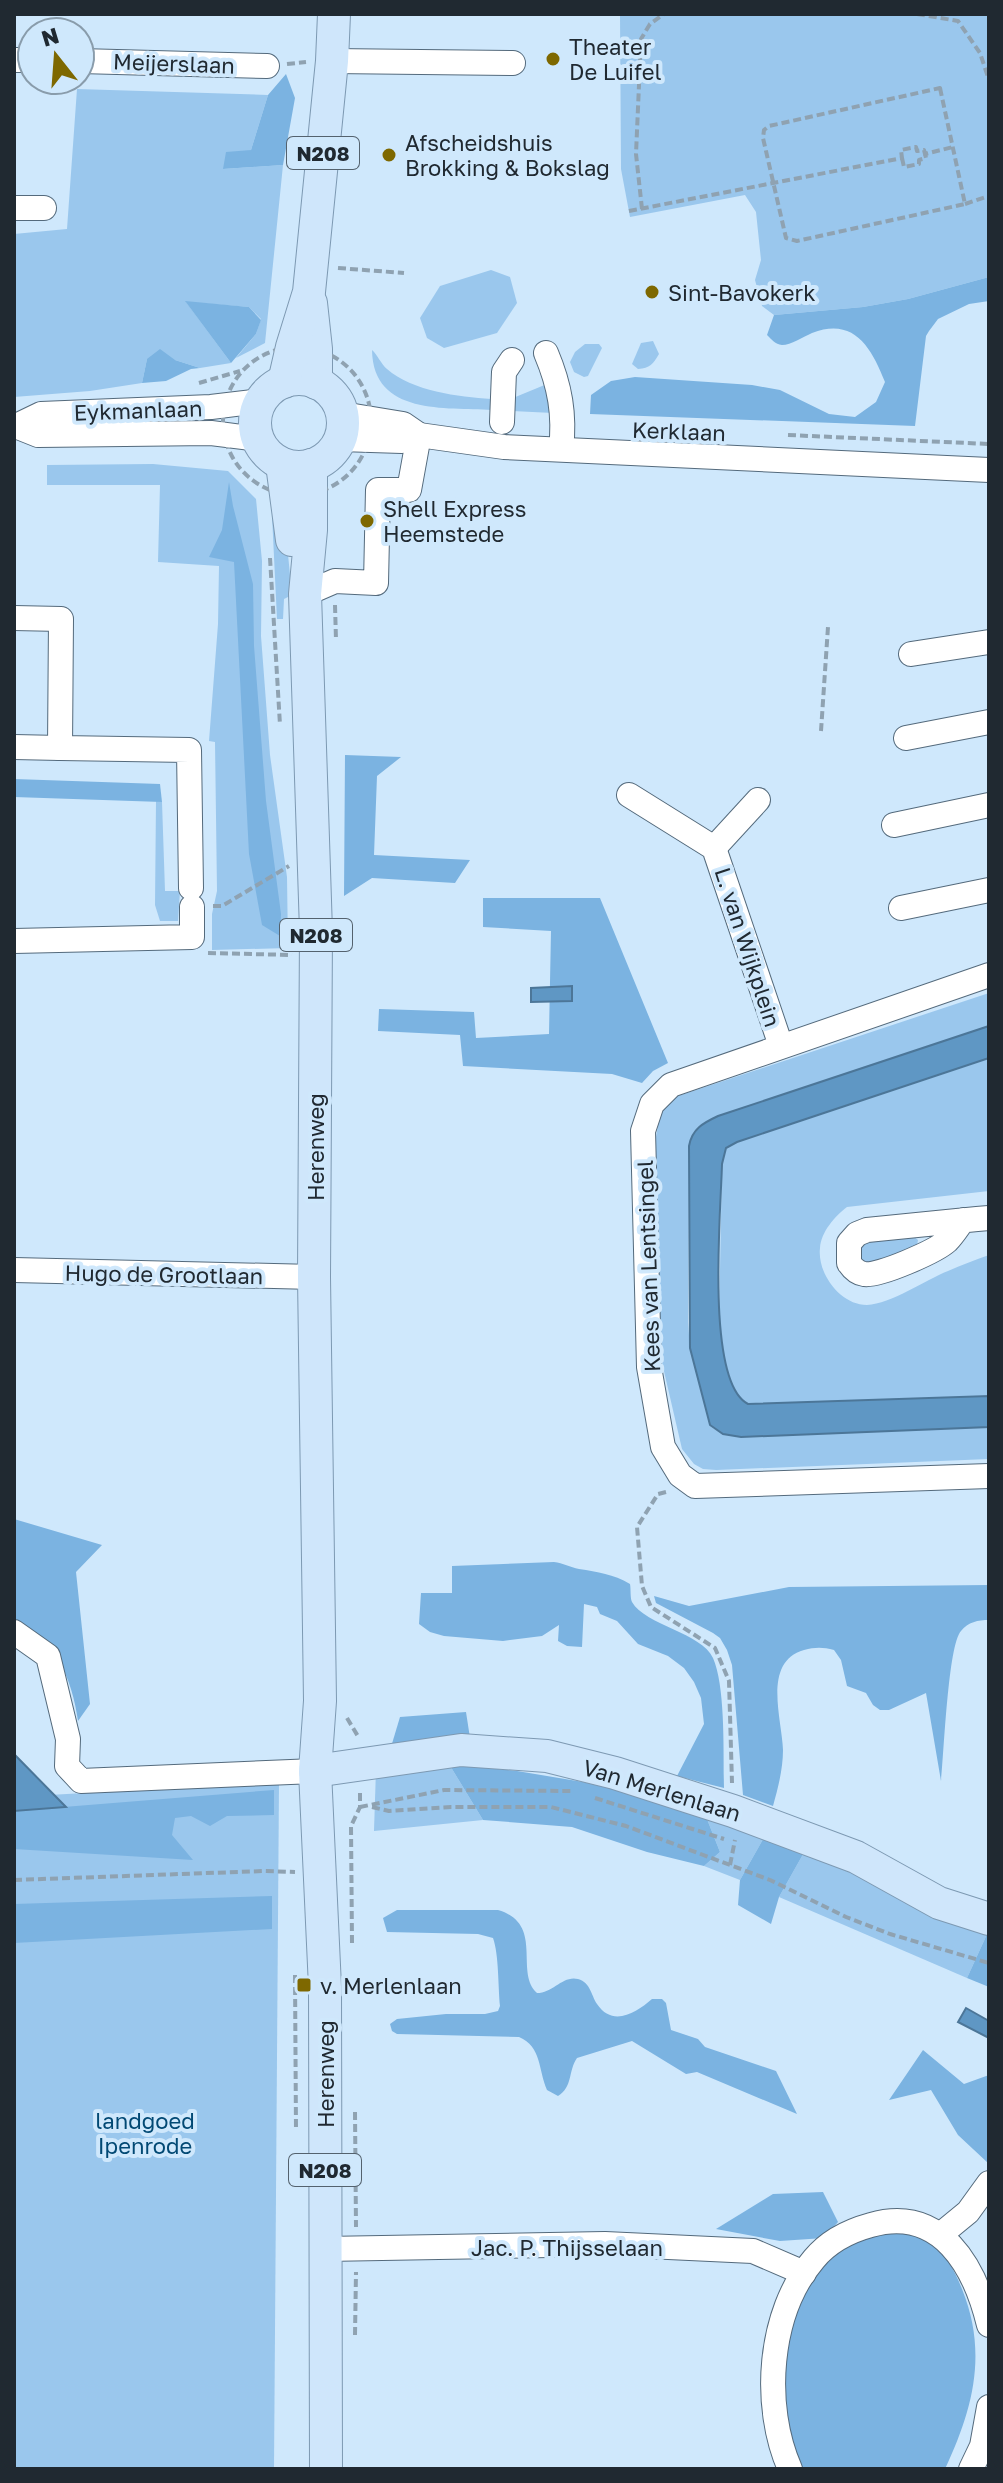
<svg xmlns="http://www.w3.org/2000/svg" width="1003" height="2483" viewBox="0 0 1003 2483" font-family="'Golos Text',sans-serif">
	<rect width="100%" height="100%" fill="#cfe8fc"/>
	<g fill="#9ac7ed">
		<polygon points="620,14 989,14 989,277 908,299 863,307 774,315 762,306 755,280 761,260 756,212 745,195 630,217 621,169"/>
		<polygon points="77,89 268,95 251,150 223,169 283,165 265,343 236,358 256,334 261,319 249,307 186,302 231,363 200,368 175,360 147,359 142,383 90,391 14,397 14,234 67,229"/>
		<polygon points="491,270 510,277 517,303 497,333 444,348 427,338 420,318 440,286"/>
		<path d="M653,341L659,354C653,364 650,368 638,369L632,364L641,343Z"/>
		<polygon points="585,344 599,344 602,348 588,376 584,377 574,372 570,362 575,352"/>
		<path d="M372,350C377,354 381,364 387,369C412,391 459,397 491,399L492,410C446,407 373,416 372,350Z"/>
		<polygon points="547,384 553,413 512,411 513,398"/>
		<polygon points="153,464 228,471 256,499 262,561 261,636 270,755 287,877 288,948 212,950 212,914 217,891 215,742 209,741 218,624 219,566 158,562 160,485 47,485 47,465"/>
		<polygon points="284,514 292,595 284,599 283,619 277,619 272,515"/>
		<polygon points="156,801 162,802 165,891 180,891 178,921 160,921 155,905"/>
		<polygon points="989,993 989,1026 718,1116 698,1127 689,1146 688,1322 690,1348 713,1428 723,1434 741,1437 989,1427 989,1459 716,1470 703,1469 694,1464 682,1449 660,1354 656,1318 656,1137 660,1114 669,1099"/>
		<path d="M989,1058V1191L847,1207C835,1216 821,1232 820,1248C817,1273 840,1305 867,1305C891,1304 925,1280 948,1271C961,1265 975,1260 989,1255V1396L754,1406L742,1401L731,1385L721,1343L719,1323L722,1164L726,1148L737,1142Z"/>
		<polygon points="913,1236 918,1240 917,1245 875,1265 861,1262 860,1246 869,1240"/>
		<polygon points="449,1764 483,1820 374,1831 376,1769"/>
		<polygon points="279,1782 274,2469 14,2469 14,1797"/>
		<polygon points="705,1814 766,1834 740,1880 704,1866 720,1852"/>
		<polygon points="806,1849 988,1932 967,1978 779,1897"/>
	</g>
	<g fill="#7bb3e1">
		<polygon points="286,74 295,98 283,165 223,169 226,152 251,150 268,95"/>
		<path d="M989,277V301L969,304L938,319L929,331L926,336L915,426L590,414L591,395L611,381L635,377L752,385L780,390L829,414L855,417L876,402L885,382C871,347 854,317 812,333C803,337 791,345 782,345C775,344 772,340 767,335L774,315L863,307L908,299Z"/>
		<polygon points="185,301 249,307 261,320 256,334 231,363"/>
		<polygon points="160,349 175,360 200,368 191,369 166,381 142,383 147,359"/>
		<polygon points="229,482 233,506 253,584 254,646 266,801 281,914 280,936 262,925 249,854 234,562 209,557 222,530"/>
		<polygon points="345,755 401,757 377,776 374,855 470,860 455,883 372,878 344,896"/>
		<polygon points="14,779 160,784 162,802 14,797"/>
		<polygon points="483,898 600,898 668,1063 653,1071 642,1083 612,1074 463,1066 460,1035 378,1031 379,1009 474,1012 476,1038 549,1034 551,931 483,927"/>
		<path d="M14,1519L102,1545L76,1572L90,1704L78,1721C72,1678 55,1639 14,1619Z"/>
		<path d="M554,1562C563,1563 570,1567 579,1569C598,1572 613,1574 630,1584C631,1589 630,1598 632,1602C645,1625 702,1633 713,1658C726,1688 723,1755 724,1788L677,1776L704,1724L701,1698L694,1682L684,1668L668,1656L638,1644L617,1621L600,1614L597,1607L584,1604L582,1647L567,1646L558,1641L559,1625L542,1636L503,1641L444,1636L430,1632L419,1624L421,1593H452V1566Z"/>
		<path d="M989,1585V1620C978,1620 968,1622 961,1631C948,1645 944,1755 941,1781L926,1693L889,1710H880L873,1705L866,1693L847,1686L841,1660L834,1650C823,1647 815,1647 804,1650C762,1662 782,1719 783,1750C783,1769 778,1788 773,1806L743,1795L732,1665L727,1650L720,1638L713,1633L656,1603L654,1596L689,1606L789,1587Z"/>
		<polygon points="466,1712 470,1738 391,1747 400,1717"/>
		<polygon points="449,1764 517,1771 601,1785 705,1814 720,1852 704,1866 647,1852 572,1827 483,1820"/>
		<polygon points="274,1790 274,1815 227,1816 210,1826 191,1816 175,1818 172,1835 193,1860 14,1849 14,1811"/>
		<polygon points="766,1834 806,1849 779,1897 771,1924 738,1905 740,1880"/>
		<polygon points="272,1896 272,1929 14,1943 14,1904"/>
		<path d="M397,1910H498C545,1924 514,1972 537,1993C553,1993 563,1975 578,1979C591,1983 591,1995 597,2004C613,2028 637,2012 652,1999H662L666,2003L671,2030L698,2039L705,2047L776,2071L797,2114L697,2072L686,2074L632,2041L577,2058C568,2071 573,2087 558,2096L547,2090C538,2069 542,2047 519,2037L397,2034L392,2031L390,2024L397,2019L446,2014H485L498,2011L500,2006C498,1986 499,1955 493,1938L478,1934L387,1932L383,1918Z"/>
		<polygon points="988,1932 989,1932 989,1987 967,1978"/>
		<polygon points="923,2050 964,2084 989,2075 988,2163 958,2135 931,2090 889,2100"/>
		<polygon points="823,2192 838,2222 824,2238 780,2241 716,2229 773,2194"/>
		<path d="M891,2228C902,2231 917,2233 927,2239C945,2252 954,2269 962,2289C988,2353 973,2409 945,2469H802C771,2405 780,2314 825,2258C841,2239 868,2233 891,2228Z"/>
	</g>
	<g fill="#5f97c4" stroke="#4c7698" stroke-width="2">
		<polygon points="572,986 572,1001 531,1002 531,988"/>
		<path d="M989,1026V1058L737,1142L726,1148L722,1164C721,1210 705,1382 748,1404L989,1396V1427L741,1437L723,1434L710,1425L690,1348L689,1146C692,1129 703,1123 718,1116Z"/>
		<polygon points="14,1754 66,1807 14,1811"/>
		<polygon points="966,2008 989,2021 989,2038 958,2022"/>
	</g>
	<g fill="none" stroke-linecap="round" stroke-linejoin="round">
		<g stroke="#546a7c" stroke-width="26">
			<g id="minor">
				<polyline points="14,60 32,60"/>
				<polyline points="80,61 267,66"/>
				<polyline points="332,61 513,63"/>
				<polyline points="14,208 44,208"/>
				<path d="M546,353C560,386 565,415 561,449"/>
				<polyline points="342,414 403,424 419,435"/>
				<polyline points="502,422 504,372 512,360"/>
				<polyline points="14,427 41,414 211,407 260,401"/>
				<polyline points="18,427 38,435 211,433 258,439"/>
				<polyline points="340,439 402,441 419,435 504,447 989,470"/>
				<polyline points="305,594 335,581 376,583 378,490 409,490 419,435"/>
				<polyline points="14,618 61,619 60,748 189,750 191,888"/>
				<polyline points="911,654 989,642"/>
				<polyline points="906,738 989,722"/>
				<polyline points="14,747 60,748"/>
				<polyline points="629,795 714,848 781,1046"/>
				<polyline points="894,825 989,805"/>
				<polyline points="714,848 758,800"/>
				<polyline points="901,908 989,890"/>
				<polyline points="14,941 192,937 192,907"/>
				<polyline points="989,975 671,1085 652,1104 643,1131 649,1367 663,1447 680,1475 695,1486 989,1476"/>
				<path d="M963,1220C958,1227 953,1235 947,1241C936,1251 878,1277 864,1274C857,1273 853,1269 849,1263V1243L857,1234L867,1230L977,1219L989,1218"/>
				<polyline points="14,1270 314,1277"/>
				<polyline points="14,1632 48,1656 68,1739 67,1766 81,1781 315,1771"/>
				<polyline points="940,2235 968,2212 989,2183"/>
				<polyline points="325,2249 605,2244 753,2251 804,2273"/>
				<path d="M790,2469C762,2406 768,2313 814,2259C828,2242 849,2231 871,2225C941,2205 975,2267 989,2325"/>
				<polyline points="971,2469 982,2446 989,2407"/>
			</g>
		</g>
		<g stroke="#7d99b2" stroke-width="34">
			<g id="major">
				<polyline points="311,303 316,349 316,383"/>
				<circle cx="299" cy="423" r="44"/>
				<polyline points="284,382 292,347 309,292 332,61 334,14"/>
				<polyline points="282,464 292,540"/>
				<polyline points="311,465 311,530 305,594 316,931 314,1277 320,1701 315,1771 325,1987 326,2469"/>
				<polyline points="315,1771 461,1750 547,1756 615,1773 733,1811 856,1857 939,1903 989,1919"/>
			</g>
		</g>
		<g stroke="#8fa2b1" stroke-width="4" stroke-dasharray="8 4" stroke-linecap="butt">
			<polyline points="702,14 722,14"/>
			<polyline points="917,14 958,21 980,53 989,80"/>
			<polyline points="287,64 306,62"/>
			<polygon points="940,88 965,204 797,241 786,238 763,138 764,130 769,126"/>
			<polyline points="902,158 904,167 919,164 919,160 926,158 925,154"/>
			<polyline points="965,204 989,196"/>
			<polyline points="642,209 636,154 641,39 650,24 664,14"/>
			<polyline points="629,211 902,158 901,150 916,147 917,151 924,150 925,154 953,147"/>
			<polyline points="338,268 404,273"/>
			<circle cx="297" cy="421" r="74"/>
			<polyline points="199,383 240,371"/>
			<polyline points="788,435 989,444"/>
			<polyline points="270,558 280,725"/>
			<polyline points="335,605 336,640"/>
			<polyline points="821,731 828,627"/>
			<polyline points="213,906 222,906 289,866"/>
			<polyline points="208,953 292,955"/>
			<polyline points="666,1492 658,1494 637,1527 642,1586 651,1607 715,1648 729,1681 732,1783"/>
			<polyline points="347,1718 359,1738"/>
			<polyline points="595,1798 724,1839"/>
			<polyline points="360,1807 444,1790 571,1791"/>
			<polyline points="372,1807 389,1811 451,1807 551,1807 626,1826 770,1880 846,1917 890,1934 989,1963"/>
			<polyline points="730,1865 735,1840"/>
			<polyline points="14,1880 265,1871 295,1872"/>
			<polyline points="352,1943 351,1826 360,1807 360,1790"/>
			<polyline points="295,1975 296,2131"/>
			<polyline points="355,2112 356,2227"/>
			<polyline points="355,2335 356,2272"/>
		</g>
		<use href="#minor" stroke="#fff" stroke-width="24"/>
		<use href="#major" stroke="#cfe6fb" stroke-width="32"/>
	</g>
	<g fill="#7e6800" stroke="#cfe8fc" stroke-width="3">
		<circle cx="553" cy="59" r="8"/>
		<circle cx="389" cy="155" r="8"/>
		<circle cx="652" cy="292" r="8"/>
		<circle cx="367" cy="521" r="8"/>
		<rect x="296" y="1977" width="16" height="16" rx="4"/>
	</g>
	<g text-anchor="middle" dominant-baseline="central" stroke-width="8" stroke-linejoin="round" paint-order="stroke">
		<g fill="#cfe8fc" stroke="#54626e" stroke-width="2">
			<rect x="287" y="137" width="72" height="32" rx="6"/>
			<rect x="280" y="919" width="72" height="32" rx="6"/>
			<rect x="289" y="2154" width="72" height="32" rx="6"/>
		</g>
		<g font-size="20" font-weight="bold" fill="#202931">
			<text x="323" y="153">N208</text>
			<text x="316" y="935">N208</text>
			<text x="325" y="2170">N208</text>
		</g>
		<g font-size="22" fill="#202931" stroke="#cfe8fc" text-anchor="start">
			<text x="569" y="46">Theater<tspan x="569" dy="25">De Luifel</tspan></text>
			<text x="405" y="142">Afscheidshuis<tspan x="405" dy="25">Brokking &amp; Bokslag</tspan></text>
			<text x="668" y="292">Sint-Bavokerk</text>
			<text x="383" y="508">Shell Express<tspan x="383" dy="25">Heemstede</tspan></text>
			<text x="320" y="1985">v. Merlenlaan</text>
		</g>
		<g font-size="22" fill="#202931" stroke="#cfe8fc">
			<text transform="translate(174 63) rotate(2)">Meijerslaan</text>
			<text transform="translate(138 410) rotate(-2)">Eykmanlaan</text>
			<text transform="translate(679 431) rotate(2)">Kerklaan</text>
			<text transform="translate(748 947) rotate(72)">L. van Wijkplein</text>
			<text transform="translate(315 1147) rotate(-90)">Herenweg</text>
			<text transform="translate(648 1266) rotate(-92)">Kees van Lentsingel</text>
			<text transform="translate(164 1274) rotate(1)">Hugo de Grootlaan</text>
			<text transform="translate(662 1790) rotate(17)">Van Merlenlaan</text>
			<text transform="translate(325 2074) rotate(-90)">Herenweg</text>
			<text x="567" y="2247">Jac. P. Thijsselaan</text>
		</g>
		<g font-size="22" fill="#024974" stroke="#cfe8fc">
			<text x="145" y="2120">landgoed<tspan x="145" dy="25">Ipenrode</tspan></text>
		</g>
	</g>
	<rect width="1003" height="2483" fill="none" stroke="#202931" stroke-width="32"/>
	<g transform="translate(56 56) rotate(343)"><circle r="38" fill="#cfe8fc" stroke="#899cab" stroke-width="2"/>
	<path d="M0-6L14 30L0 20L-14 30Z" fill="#7e6800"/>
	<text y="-12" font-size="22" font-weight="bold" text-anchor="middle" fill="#202931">N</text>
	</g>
</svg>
